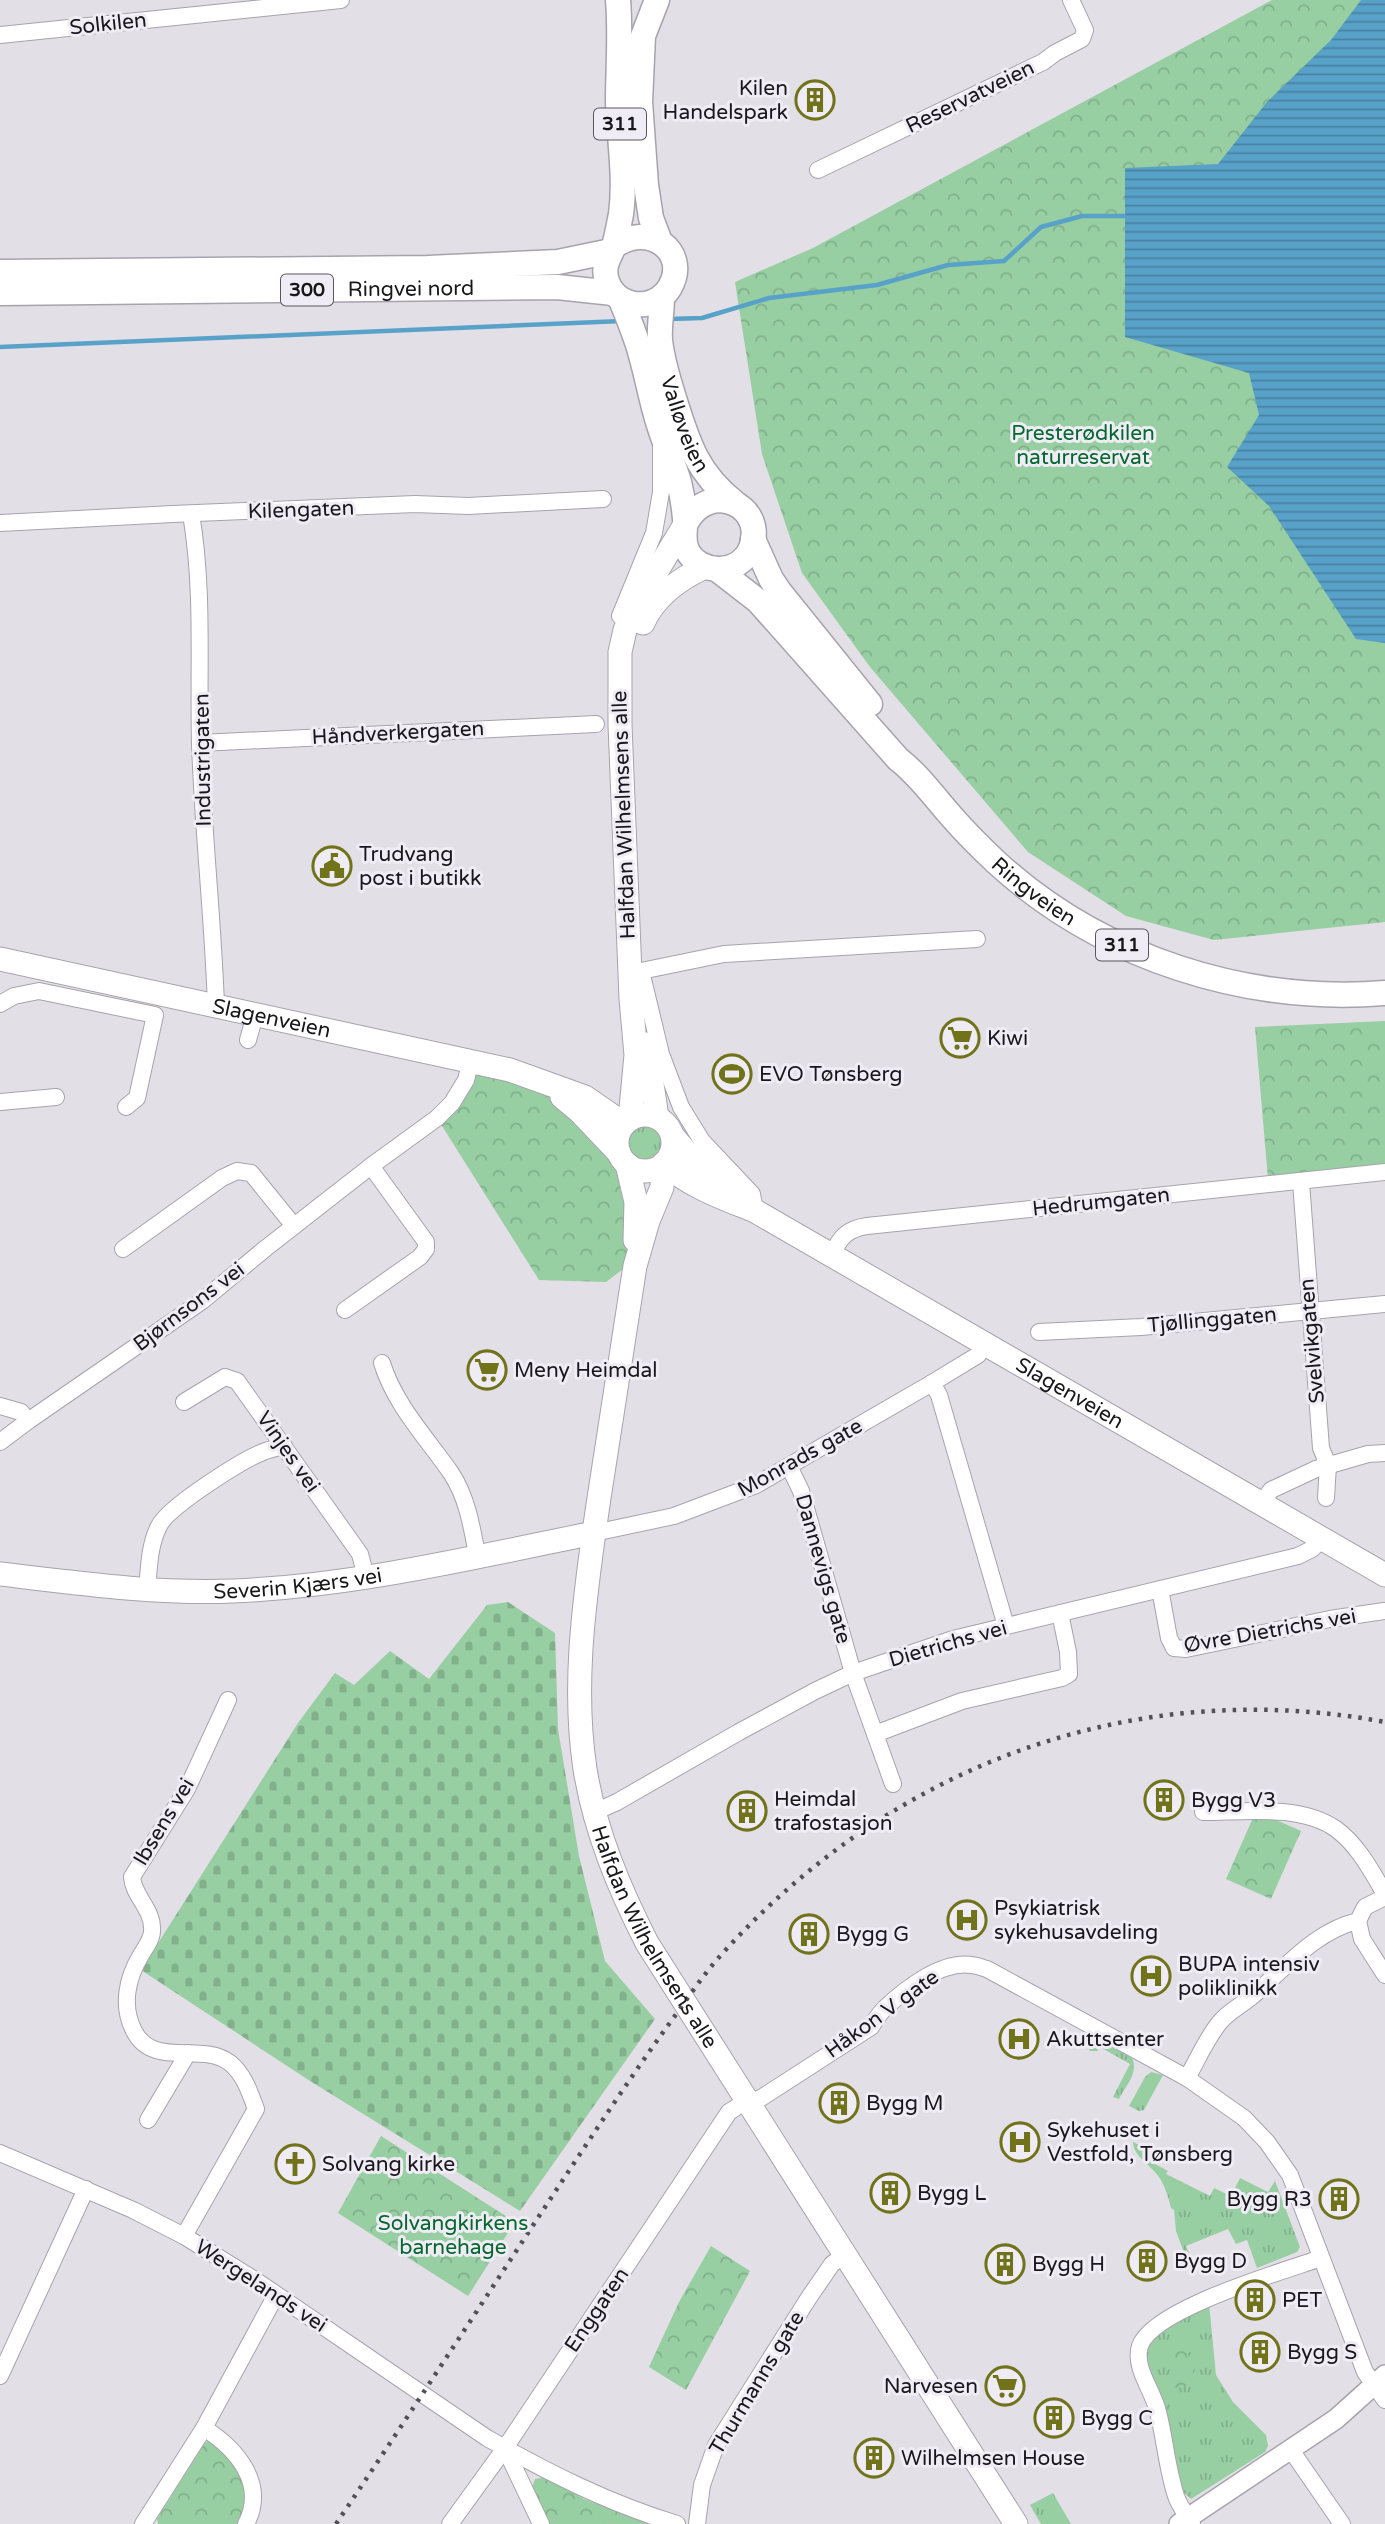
<svg xmlns="http://www.w3.org/2000/svg" width="1385" height="2524" viewBox="0 0 1385 2524" font-family="'Varela Round',sans-serif">
	<defs>
		<pattern id="grass-tufts" width="24" height="20" patternUnits="userSpaceOnUse" patternTransform="scale(1.75)"><rect width="24" height="20" fill="#97cea2"/><path d="M3 7l-1-3M5 7V3M7 7l1-3M15 17l-1-3M17 17v-4M19 17l1-3" fill="none" stroke="#81b08b"/></pattern>
		<pattern id="cemetery-stones" width="16" height="16" patternUnits="userSpaceOnUse" patternTransform="scale(1.75)"><rect width="16" height="16" fill="#97cea2"/><path d="M2 7V4a2 2 0 0 1 4 0v3zM10 15v-3a2 2 0 0 1 4 0v3z" fill="#81b08b"/></pattern>
		<pattern id="park-crowns" width="20" height="18" patternUnits="userSpaceOnUse" patternTransform="scale(1.75)"><rect width="20" height="18" fill="#97cea2"/><path d="M2 6a3 3 0 1 1 6 0M12 15a3 3 0 1 1 6 0" fill="none" stroke="#81b08b"/></pattern>
		<pattern id="water-rules" width="6" height="5" patternUnits="userSpaceOnUse" patternTransform="scale(1.75)"><rect width="6" height="5" fill="#58a1c8"/><path d="M0 2.5h6" fill="none" stroke="#4882a2"/></pattern>
	</defs>
	<rect width="100%" height="100%" fill="#e3dfe7"/>
	<g fill="url(#grass-tufts)">
		<circle cx="645" cy="1143" r="17"/>
		<path d="M1088,2037H1093L1132,2058C1139,2072 1126,2086 1119,2099L1113,2097L1130,2064L1100,2047L1097,2051H1090L1086,2044Z"/>
		<polygon points="1151,2072 1163,2075 1144,2110 1139,2111 1129,2106 1145,2077"/>
		<path d="M1133,2142L1155,2153L1153,2163L1168,2171L1166,2174L1210,2196L1214,2188L1231,2196L1240,2178L1268,2192L1275,2181L1300,2247L1297,2252L1257,2268L1247,2240L1236,2244L1228,2229L1186,2246L1190,2256L1186,2258L1176,2231L1174,2210L1171,2208C1168,2196 1165,2186 1159,2177C1151,2165 1133,2156 1133,2142Z"/>
		<path d="M1209,2303L1216,2375L1233,2402L1266,2435L1268,2446L1265,2452L1191,2499L1182,2491L1161,2397L1150,2375L1145,2350C1163,2325 1183,2317 1209,2303Z"/>
		<polygon points="1053,2493 1071,2524 1041,2524 1030,2505"/>
	</g>
	<polygon fill="url(#cemetery-stones)" points="508,1602 555,1633 558,1729 579,1856 605,1961 655,2019 520,2211 310,2081 141,1970 298,1723 335,1673 354,1685 390,1651 429,1679 487,1605"/>
	<g fill="url(#park-crowns)">
		<polygon points="1272,0 1385,0 1385,922 1214,940 1126,916 1028,852 870,667 802,573 762,454 735,282 813,248"/>
		<polygon points="1385,1021 1385,1166 1268,1179 1255,1027"/>
		<polygon points="482,1072 547,1093 616,1161 630,1199 627,1266 606,1282 539,1280 437,1118 472,1078"/>
		<polygon points="1256,1811 1301,1831 1271,1899 1226,1879"/>
		<polygon points="381,2136 515,2222 468,2296 338,2213"/>
		<polygon points="711,2246 750,2271 686,2390 649,2367 679,2302"/>
		<path d="M1185,2349L1195,2367L1193,2380L1182,2388L1168,2387C1168,2380 1171,2377 1172,2370C1175,2358 1170,2352 1185,2349Z"/>
		<polygon points="216,2439 251,2488 242,2524 158,2524 157,2519 204,2444 209,2440"/>
		<polygon points="546,2477 584,2499 650,2524 546,2524 531,2490 535,2479"/>
	</g>
	<polygon fill="url(#water-rules)" points="1361,0 1385,0 1385,643 1356,639 1269,506 1227,467 1259,415 1249,373 1125,337 1125,168 1218,164 1267,102 1331,40"/>
	<g fill="none" stroke-linecap="round" stroke-linejoin="round">
		<g stroke="#58a1c8" stroke-width="4.5">
			<polyline points="669,319 702,318 769,298 877,285 948,265 1004,261 1041,227 1082,216 1124,216"/>
			<polyline points="0,347 622,321"/>
		</g>
		<g stroke="#a7a3ac" stroke-width="18">
			<g id="minor">
				<polyline points="0,35 341,0"/>
				<polyline points="818,170 1043,62 1055,53 1082,39 1085,30 1071,0"/>
				<path d="M191,514C204,590 198,667 200,744C203,831 213,919 216,1006"/>
				<polyline points="0,523 173,514 415,504 468,506 603,499"/>
				<polyline points="620,616 654,533 661,492 661,447"/>
				<polyline points="200,743 596,724"/>
				<polyline points="0,1004 14,996 39,991 155,1015 137,1098 126,1107"/>
				<polyline points="248,1040 255,1015"/>
				<polyline points="0,1102 56,1097"/>
				<polyline points="1301,1182 1321,1448 1328,1465 1326,1498"/>
				<polyline points="755,1211 752,1194 702,1141 681,1107 661,1054 641,971 724,954 977,939"/>
				<polyline points="123,1249 222,1178 237,1171 251,1173 294,1226"/>
				<path d="M832,1255C840,1237 847,1229 867,1226L1385,1172"/>
				<polyline points="345,1310 420,1257 426,1249 426,1242 371,1166"/>
				<polyline points="1039,1332 1141,1327 1385,1304"/>
				<path d="M382,1363C395,1405 426,1437 451,1473C467,1497 472,1527 477,1555"/>
				<polyline points="932,1383 939,1395 1006,1626"/>
				<polyline points="184,1402 225,1377 237,1381 360,1554 366,1577"/>
				<polyline points="0,1406 21,1412 28,1421"/>
				<polyline points="0,1442 28,1421 202,1301 266,1248 371,1166 437,1118 452,1103 466,1080 471,1060"/>
				<polyline points="789,1466 801,1491 853,1673 875,1734 962,1701 1062,1678 1069,1674 1068,1652 1060,1613"/>
				<polyline points="1262,1503 1271,1490 1316,1469 1368,1454 1385,1453"/>
				<polyline points="594,1533 674,1516 756,1485 932,1383 978,1355 987,1344"/>
				<polyline points="1160,1589 1169,1638 1174,1648 1186,1649 1330,1619 1384,1611"/>
				<path d="M147,1590C149,1569 149,1545 159,1526C168,1507 242,1460 263,1452C270,1449 277,1448 284,1446"/>
				<polyline points="875,1734 893,1784"/>
				<polyline points="595,1812 617,1802 739,1732 815,1691 853,1673 953,1639 1298,1556 1312,1549 1323,1538"/>
				<path d="M1203,1812C1245,1812 1300,1804 1336,1829C1358,1845 1372,1872 1385,1894"/>
				<polyline points="1358,1921 1362,1939 1385,1975"/>
				<path d="M1187,2078C1198,2059 1206,2039 1220,2022C1228,2012 1240,2006 1250,1998C1284,1970 1314,1931 1358,1921L1365,1907L1385,1897"/>
				<polyline points="148,2120 188,2053"/>
				<path d="M0,2153L133,2210L184,2236L255,2280L487,2438C549,2473 608,2503 677,2524"/>
				<path d="M184,2236L256,2109C250,2093 244,2074 230,2063C202,2041 153,2069 134,2031C121,2006 127,1978 141,1955C145,1948 152,1939 152,1931C154,1910 133,1896 132,1877L187,1789L228,1700"/>
				<polyline points="0,2376 86,2189"/>
				<path d="M204,2428C237,2449 267,2484 246,2524"/>
				<polyline points="505,2448 541,2524"/>
				<polyline points="1291,2450 1342,2524"/>
				<polyline points="143,2524 204,2428 276,2295"/>
				<path d="M450,2524L505,2448L729,2112L740,2105L761,2098L871,2027C875,2021 879,2014 884,2009C905,1989 941,1961 971,1965C977,1965 982,1968 987,1969L1187,2078L1244,2118L1267,2142L1290,2175L1365,2372L1385,2400"/>
				<polyline points="697,2524 702,2485 716,2445 808,2299 832,2264 845,2255"/>
				<path d="M1192,2524C1187,2515 1179,2506 1176,2496C1167,2469 1165,2439 1158,2412C1154,2392 1133,2368 1140,2346C1152,2309 1284,2271 1321,2258"/>
			</g>
		</g>
		<g stroke="#a7a3ac" stroke-width="22">
			<polyline id="tertiary" points="1179,2524 1336,2419 1385,2375"/>
		</g>
		<g stroke="#a7a3ac" stroke-width="25">
			<g id="secondary">
				<path d="M643,623C655,596 679,579 705,567"/>
				<path id="s1" d="M0,959L510,1070L585,1097L624,1124"/>
				<polyline points="646,1044 657,1117"/>
				<polyline points="562,1097 580,1112 619,1153"/>
				<circle cx="645" cy="1143" r="28"/>
				<polyline points="630,1119 636,1055 631,999 620,725 620,652 625,630 634,609 684,526"/>
				<path d="M672,1135C690,1157 707,1176 731,1191"/>
				<path id="s2" d="M664,1163C690,1187 723,1198 755,1211L1385,1575"/>
				<polyline points="627,1164 636,1202 635,1240"/>
				<path id="s3" d="M663,1165L662,1187L648,1221L635,1266C621,1354 607,1443 594,1532C583,1611 573,1690 585,1769C595,1831 619,1888 647,1943L1016,2524"/>
				<path id="s4" d="M0,1574C77,1583 155,1594 233,1591C355,1586 475,1557 594,1533"/>
			</g>
		</g>
		<g stroke="#a7a3ac" stroke-width="27">
			<g id="primary">
				<polyline points="657,0 643,36 640,102 646,185 651,218 660,242"/>
				<path d="M613,247C648,220 690,252 670,287C665,296 655,303 645,304C628,306 612,297 607,281C602,267 609,258 614,246C617,236 619,224 621,214C626,177 619,139 618,102C618,68 621,34 618,0"/>
				<polyline points="0,272 428,268 558,262 611,251"/>
				<path id="s5" d="M0,293L557,287L613,293"/>
				<path id="s6" d="M662,297C662,311 659,326 660,340C662,360 668,379 674,398C688,443 697,473 735,503"/>
				<path d="M621,300C627,315 633,329 638,345C646,370 650,396 658,422C664,442 673,462 679,482C682,494 684,507 685,519C686,530 682,539 687,550C700,576 740,575 751,548C767,504 708,480 686,523"/>
				<polyline points="753,539 771,579 779,591 870,704"/>
				<path id="s7" d="M718,570L758,601L898,759C920,776 934,797 952,817C966,833 981,848 997,863C1101,958 1246,1004 1385,993"/>
			</g>
		</g>
		<use href="#minor" stroke="#fff" stroke-width="16"/>
		<use href="#tertiary" stroke="#fff" stroke-width="19"/>
		<use href="#secondary" stroke="#fff" stroke-width="23"/>
		<use href="#primary" stroke="#fff" stroke-width="24"/>
		<path stroke="#535155" stroke-width="4.5" stroke-dasharray="3.5 7" stroke-linecap="butt" d="M336,2524C408,2417 478,2309 549,2201C588,2142 627,2082 669,2024C686,2001 702,1976 721,1955C892,1765 1132,1675 1385,1722"/>
	</g>
	<defs>
		<g id="building-ring" transform="scale(2.0125)"><circle r="9.5" fill="#f0ecf5" stroke="#70731a" stroke-width="1.5"/><path d="M-4-6H4V6H1V3H-1V6H-4ZM-2.5-4.3h1.7v1.8h-1.7ZM.8-4.3h1.7v1.8H.8ZM-2.5-1h1.7V.8h-1.7ZM.8-1h1.7V.8H.8Z" fill="#70731a"/></g>
		<g id="civic-ring" transform="scale(2.0125)"><circle r="9.5" fill="#f0ecf5" stroke="#70731a" stroke-width="1.5"/><path d="M-.6-6.5H3V-4.5H.6V-3L4-1V1h2V6H-6V1h2V-1L-.6-3ZM-1.2 2.5V6h2.4V2.5Z" fill="#70731a"/></g>
		<g id="supermarket-ring" transform="scale(2.0125)"><circle r="9.5" fill="#f0ecf5" stroke="#70731a" stroke-width="1.5"/><path d="M-6-5.5h2.5l.6 2H6L4.5 2H-2.5L-4.4-4H-6ZM-1.5 3.2a1.3 1.3 0 1 0 .1 0ZM3 3.2a1.3 1.3 0 1 0 .1 0Z" fill="#70731a"/></g>
		<g id="stadium-ring" transform="scale(2.0125)"><circle r="9.5" fill="#f0ecf5" stroke="#70731a" stroke-width="1.5"/><path d="M0-5a6.5 5 0 1 0 0 10a6.5 5 0 1 0 0-10ZM-3.5-1.8h7v3.6h-7Z" fill="#70731a"/></g>
		<g id="hospital-ring" transform="scale(2.0125)"><circle r="9.5" fill="#f0ecf5" stroke="#70731a" stroke-width="1.5"/><path d="M-5-5h3v3.5h4V-5h3V5h-3V1.5h-4V5h-3Z" fill="#70731a"/></g>
		<g id="church-ring" transform="scale(2.0125)"><circle r="9.5" fill="#f0ecf5" stroke="#70731a" stroke-width="1.5"/><path d="M-1.2-6h2.4v3.5h3.3v2.4h-3.3V6h-2.4V-.1h-3.3v-2.4h3.3Z" fill="#70731a"/></g>
	</defs>
	<g fill-rule="evenodd">
		<use href="#building-ring" x="815" y="100"/>
		<use href="#civic-ring" x="332" y="866"/>
		<use href="#supermarket-ring" x="960" y="1038"/>
		<use href="#stadium-ring" x="732" y="1074"/>
		<use href="#supermarket-ring" x="487" y="1370"/>
		<use href="#building-ring" x="1164" y="1800"/>
		<use href="#building-ring" x="747" y="1811"/>
		<use href="#hospital-ring" x="967" y="1920"/>
		<use href="#building-ring" x="809" y="1934"/>
		<use href="#hospital-ring" x="1151" y="1976"/>
		<use href="#hospital-ring" x="1019" y="2039"/>
		<use href="#building-ring" x="839" y="2103"/>
		<use href="#hospital-ring" x="1020" y="2142"/>
		<use href="#church-ring" x="295" y="2164"/>
		<use href="#building-ring" x="890" y="2193"/>
		<use href="#building-ring" x="1339" y="2199"/>
		<use href="#building-ring" x="1147" y="2261"/>
		<use href="#building-ring" x="1005" y="2264"/>
		<use href="#building-ring" x="1255" y="2300"/>
		<use href="#building-ring" x="1260" y="2352"/>
		<use href="#supermarket-ring" x="1005" y="2386"/>
		<use href="#building-ring" x="1054" y="2418"/>
		<use href="#building-ring" x="874" y="2458"/>
	</g>
	<g text-anchor="middle" dominant-baseline="central" stroke-width="6" stroke-linejoin="round" paint-order="stroke">
		<g fill="#f0ecf5" stroke="#59575c" stroke-width="2">
			<rect x="594" y="108.5" width="52" height="31" rx="5"/>
			<rect x="281" y="274.5" width="52" height="31" rx="5"/>
			<rect x="1096" y="929.5" width="52" height="31" rx="5"/>
		</g>
		<g font-size="19" font-weight="bold" fill="#18171a">
			<text x="620" y="124">311</text>
			<text x="307" y="290">300</text>
			<text x="1122" y="945">311</text>
		</g>
		<g font-size="21" fill="#18171a" stroke="#f0ecf5">
			<text transform="translate(108 24) rotate(-6)">Solkilen</text>
			<text transform="translate(970 97) rotate(-26)">Reservatveien</text>
			<text stroke="none"><textPath href="#s5" startOffset="411">Ringvei nord</textPath></text>
			<text stroke="none"><textPath href="#s6" startOffset="131">Valløveien</textPath></text>
			<text transform="translate(301 510) rotate(-2)">Kilengaten</text>
			<text transform="translate(398 733) rotate(-3)">Håndverkergaten</text>
			<text transform="translate(203 760) rotate(-91)">Industrigaten</text>
			<text transform="translate(624 815) rotate(-92)">Halfdan Wilhelmsens alle</text>
			<text stroke="none"><textPath href="#s7" startOffset="452">Ringveien</textPath></text>
			<text stroke="none"><textPath href="#s1" startOffset="278">Slagenveien</textPath></text>
			<text transform="translate(1101 1202) rotate(-6)">Hedrumgaten</text>
			<text transform="translate(189 1307) rotate(-37)">Bjørnsons vei</text>
			<text transform="translate(1212 1320) rotate(-5)">Tjøllinggaten</text>
			<text transform="translate(1312 1341) rotate(-95)">Svelvikgaten</text>
			<text stroke="none"><textPath href="#s2" startOffset="467">Slagenveien</textPath></text>
			<text transform="translate(288 1452) rotate(55)">Vinjes vei</text>
			<text transform="translate(800 1458) rotate(-29)">Monrads gate</text>
			<text transform="translate(823 1569) rotate(74)">Dannevigs gate</text>
			<text stroke="none"><textPath href="#s4" startOffset="299">Severin Kjærs vei</textPath></text>
			<text transform="translate(1270 1631) rotate(-10)">Øvre Dietrichs vei</text>
			<text transform="translate(948 1644) rotate(-16)">Dietrichs vei</text>
			<text transform="translate(164 1822) rotate(-59)">Ibsens vei</text>
			<text stroke="none"><textPath href="#s3" startOffset="796">Halfdan Wilhelmsens alle</textPath></text>
			<text transform="translate(882 2014) rotate(-36)">Håkon V gate</text>
			<text transform="translate(261 2286) rotate(33)">Wergelands vei</text>
			<text transform="translate(597 2310) rotate(-56)">Enggaten</text>
			<text transform="translate(757 2383) rotate(-59)">Thurmanns gate</text>
		</g>
		<g font-size="21" fill="#18171a" stroke="#f0ecf5" text-anchor="start">
			<text x="788" y="88" text-anchor="end">Kilen<tspan x="788" dy="24">Handelspark</tspan></text>
			<text x="359" y="854">Trudvang<tspan x="359" dy="24">post i butikk</tspan></text>
			<text x="987" y="1038">Kiwi</text>
			<text x="759" y="1074">EVO Tønsberg</text>
			<text x="514" y="1370">Meny Heimdal</text>
			<text x="774" y="1799">Heimdal<tspan x="774" dy="24">trafostasjon</tspan></text>
			<text x="1191" y="1800">Bygg V3</text>
			<text x="994" y="1908">Psykiatrisk<tspan x="994" dy="24">sykehusavdeling</tspan></text>
			<text x="836" y="1934">Bygg G</text>
			<text x="1178" y="1964">BUPA intensiv<tspan x="1178" dy="24">poliklinikk</tspan></text>
			<text x="1046" y="2039">Akuttsenter</text>
			<text x="866" y="2103">Bygg M</text>
			<text x="1047" y="2130">Sykehuset i<tspan x="1047" dy="24">Vestfold, Tønsberg</tspan></text>
			<text x="322" y="2164">Solvang kirke</text>
			<text x="917" y="2193">Bygg L</text>
			<text x="1312" y="2199" text-anchor="end">Bygg R3</text>
			<text x="1174" y="2261">Bygg D</text>
			<text x="1032" y="2264">Bygg H</text>
			<text x="1282" y="2300">PET</text>
			<text x="1287" y="2352">Bygg S</text>
			<text x="978" y="2386" text-anchor="end">Narvesen</text>
			<text x="1081" y="2418">Bygg C</text>
			<text x="901" y="2458">Wilhelmsen House</text>
		</g>
		<g font-size="21" fill="#03682e" stroke="#f0ecf5">
			<text x="1083" y="433">Presterødkilen<tspan x="1083" dy="24">naturreservat</tspan></text>
			<text x="453" y="2223">Solvangkirkens<tspan x="453" dy="24">barnehage</tspan></text>
		</g>
	</g>
</svg>
